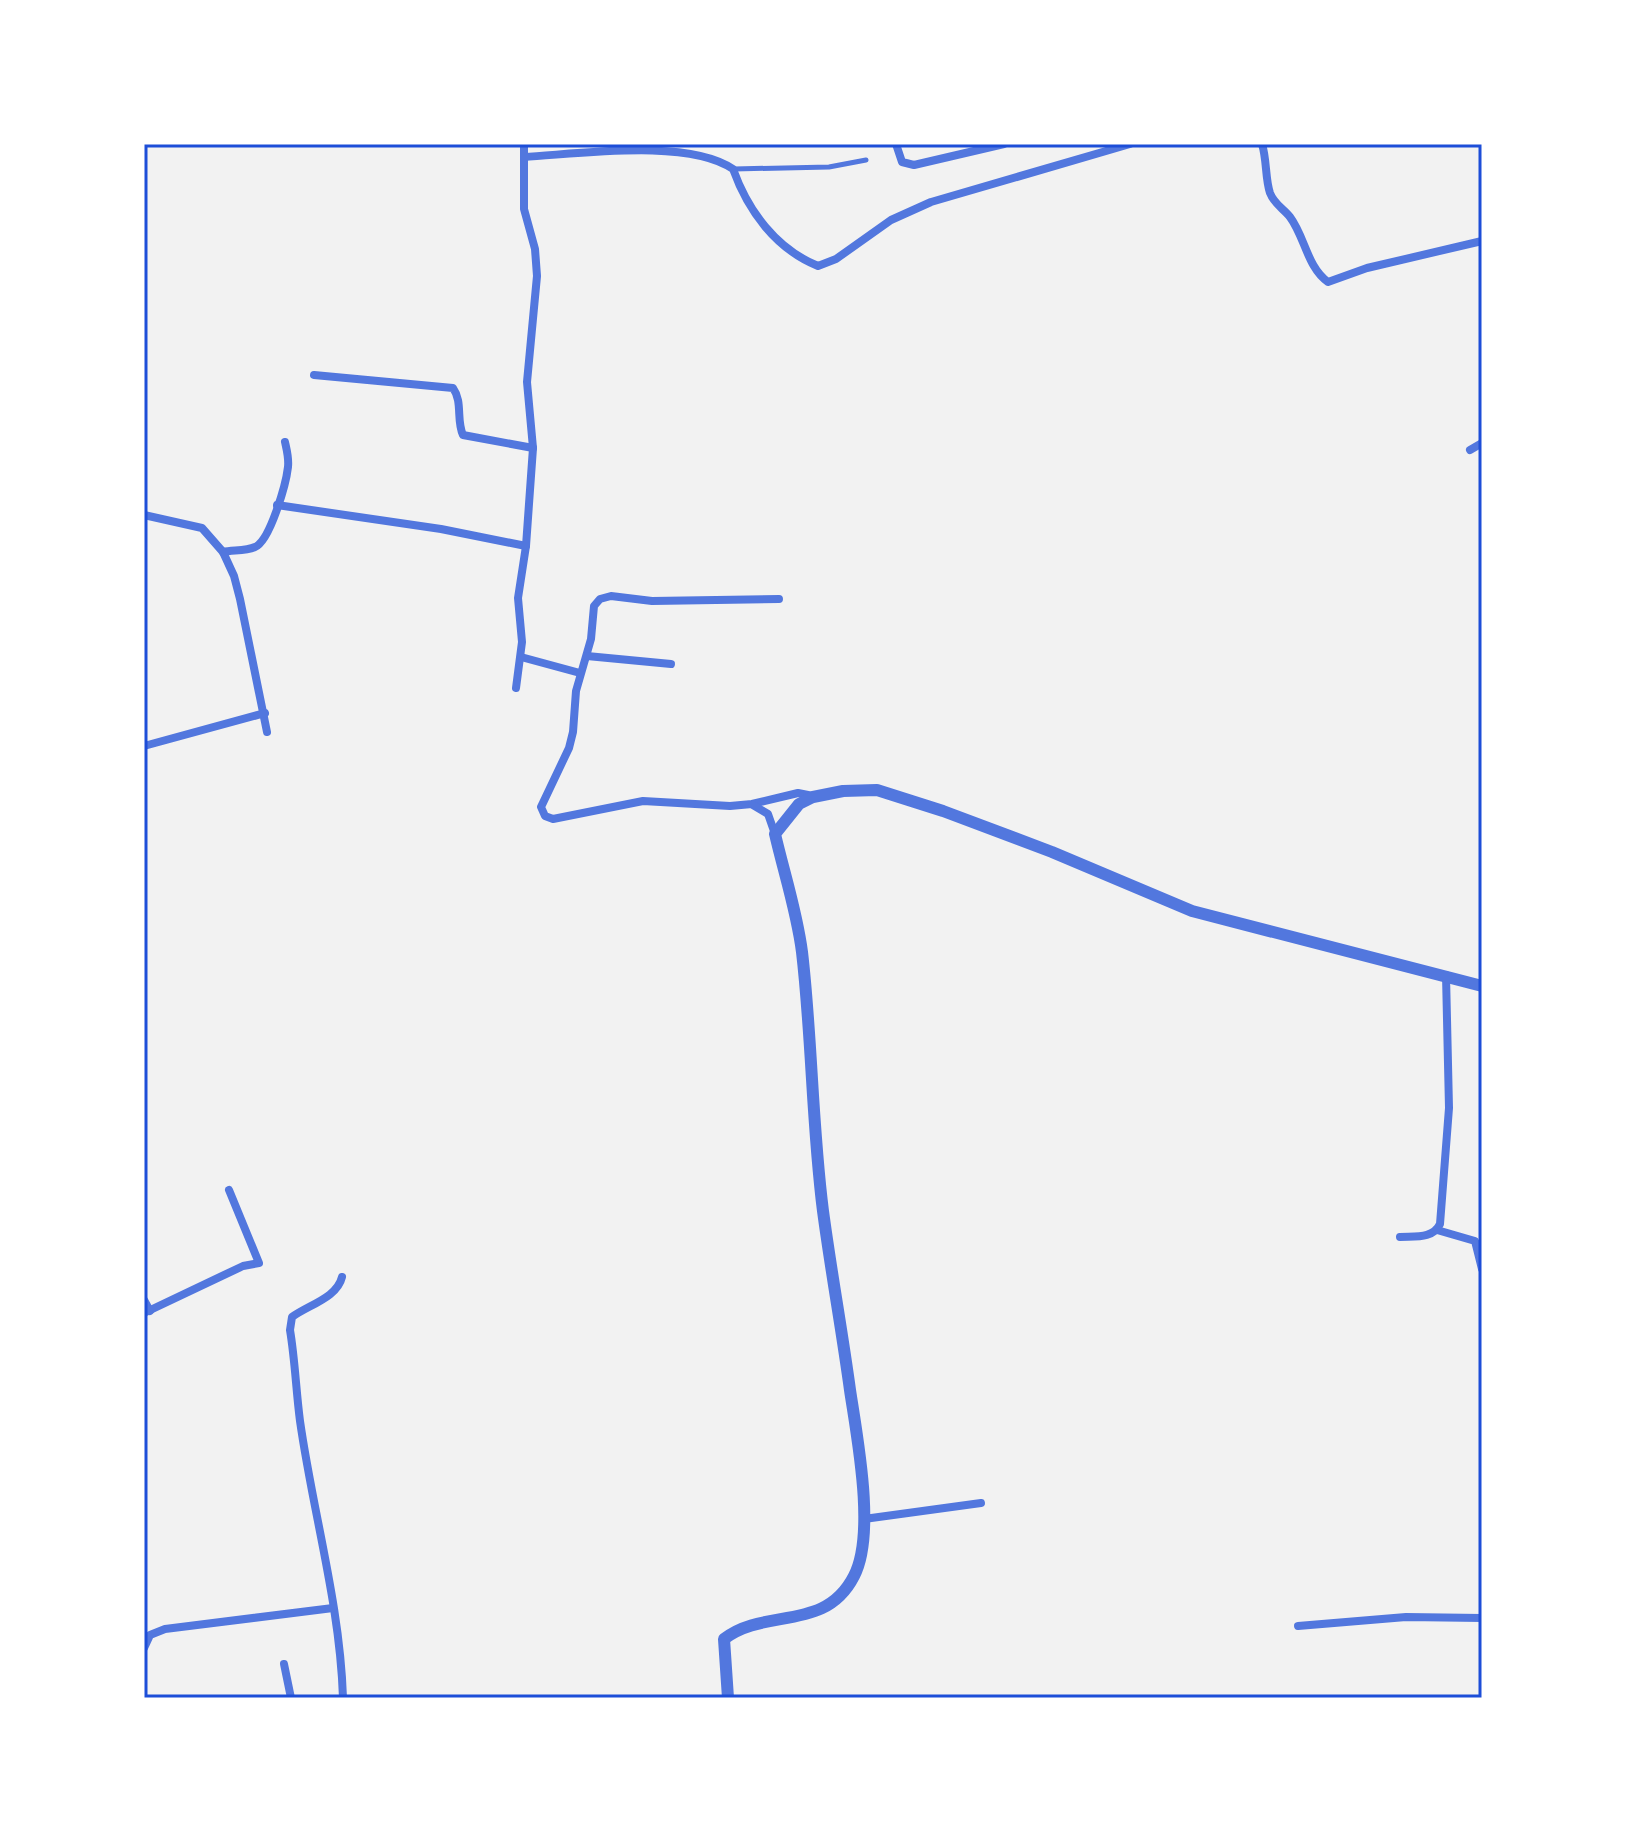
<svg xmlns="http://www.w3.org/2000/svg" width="1626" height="1842" viewBox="0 0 1626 1842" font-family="'PT Sans',sans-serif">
	<rect width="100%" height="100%" fill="#f2f2f2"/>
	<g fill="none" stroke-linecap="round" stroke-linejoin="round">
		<polyline stroke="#5277de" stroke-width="5" points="734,169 829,167 866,160"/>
		<g stroke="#5277de" stroke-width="8">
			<polyline points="896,144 902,162 914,165 1004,144"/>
			<path d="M1262,144C1267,160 1265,178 1270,193C1274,204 1284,209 1290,217C1305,237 1307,267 1328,282L1367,268L1482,241"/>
			<path d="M524,157C579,154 688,138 733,169C748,211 776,249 818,266L836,259L891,220L931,202L1130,144"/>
			<path d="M314,375L453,388C463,402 456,420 463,435L533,448"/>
			<polyline points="1470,450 1482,443"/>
			<polyline points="277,505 441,529 526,546"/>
			<polyline points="144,515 202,528 223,552 234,576 240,599 267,732"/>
			<path d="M223,552C233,550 246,551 255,547C270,541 286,484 288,467C289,458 287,451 285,442"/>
			<polyline points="779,599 652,601 611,596 600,599 594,606 591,639 576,691 573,732 569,748 541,807 545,816 553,819 643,801 730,806 752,804 798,793 813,796"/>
			<polyline points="587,656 671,664"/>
			<polyline points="521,657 580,673"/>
			<polyline points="516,688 522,642 518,598 526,546 533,448 527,382 537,276 535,249 524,209 524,144"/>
			<polyline points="144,746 265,713"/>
			<polyline points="753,805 768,814 775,834"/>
			<polyline points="1437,1230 1475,1241 1482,1269"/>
			<path d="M1400,1237C1415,1236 1433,1239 1440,1224L1449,1108L1446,975"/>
			<path d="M342,1277C337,1298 308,1305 292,1317L290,1330C295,1360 296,1390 300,1421C313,1513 340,1604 343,1698"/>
			<polyline points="144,1300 150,1311"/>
			<polyline points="144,1313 243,1266 259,1263 229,1190"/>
			<polyline points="864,1519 981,1503"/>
			<polyline points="1298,1626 1406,1617 1482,1618"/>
			<polyline points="144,1648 150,1635 165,1629 333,1608"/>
			<polyline points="284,1664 291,1698"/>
		</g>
		<path stroke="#5277de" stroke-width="12" d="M728,1698L724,1639C765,1607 825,1633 854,1576C876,1534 857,1437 850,1390C842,1331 831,1271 823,1211C812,1125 812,1038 802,952C797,912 784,873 775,834L799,804L813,797L843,791L877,790L943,811L1052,852L1192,911L1482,986"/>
	</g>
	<rect width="1626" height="1842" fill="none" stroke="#ffffff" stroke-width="292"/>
	<rect x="146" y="146" width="1334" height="1550" fill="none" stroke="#1d4ed8" stroke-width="3"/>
</svg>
